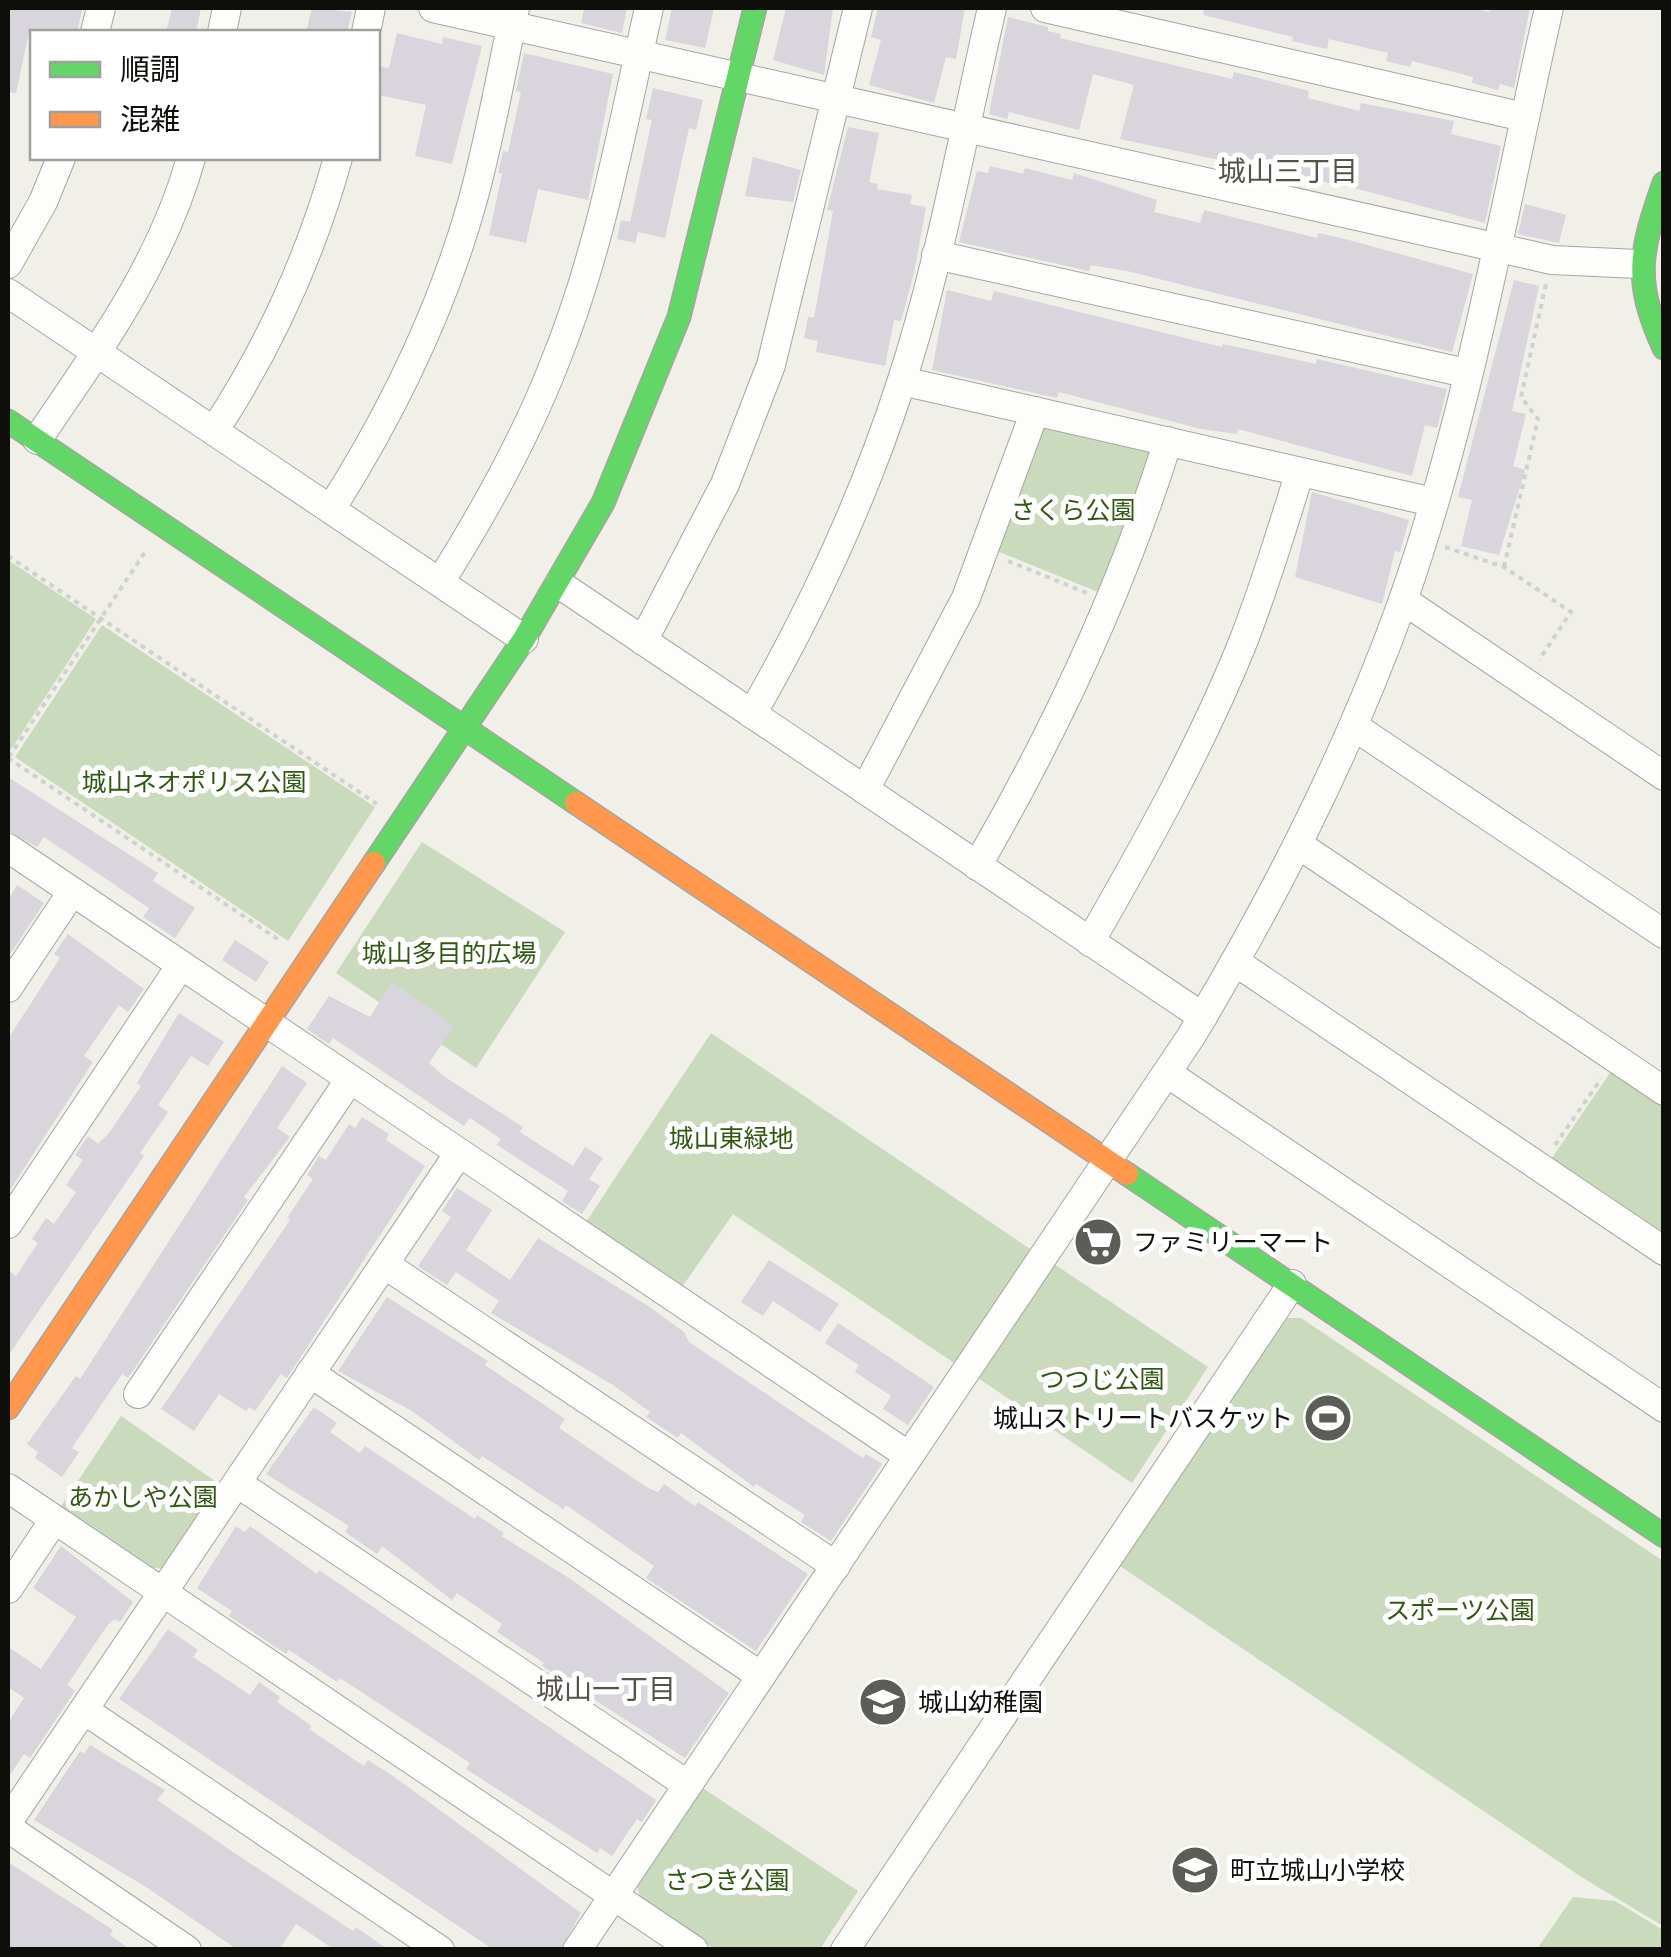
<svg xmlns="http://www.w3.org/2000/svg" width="1671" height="1957" viewBox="0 0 1671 1957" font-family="Inter,'Noto Sans JP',sans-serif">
	<rect width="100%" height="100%" fill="#f0efe8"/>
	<g fill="#c9dbbc">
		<polygon points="1043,426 1152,451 1103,594 997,551"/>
		<polygon points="8,560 96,619 8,754"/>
		<polygon points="102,625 375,807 288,941 15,757"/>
		<polygon points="422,842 565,932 476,1068 336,973"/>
		<polygon points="711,1033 1033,1251 957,1365 733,1214 682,1287 586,1222"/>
		<polygon points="1612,1070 1663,1104 1663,1238 1550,1161"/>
		<polygon points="1054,1264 1208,1367 1132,1483 978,1378"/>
		<polygon points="1284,1318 1301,1318 1663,1561 1663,1926 1583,1878 1120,1566"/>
		<polygon points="121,1416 215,1481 216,1490 162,1568 150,1568 60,1508"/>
		<polygon points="701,1787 858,1891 820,1949 716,1950 640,1898 637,1885"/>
		<polygon points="1573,1897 1615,1901 1663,1930 1663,1949 1537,1949"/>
	</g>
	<g fill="#d9d5dc">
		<polygon points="8,8 82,10 77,32 29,32 16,93 8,92"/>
		<polygon points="172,8 201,8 196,32 166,32"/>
		<polygon points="312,8 352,12 347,32 306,32"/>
		<polygon points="584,8 627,8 622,33 581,23"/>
		<polygon points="672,8 714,8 705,48 665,40"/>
		<polygon points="786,8 833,8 824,75 773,60"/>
		<polygon points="878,8 965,8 956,59 946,57 934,103 869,85 881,40 871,37"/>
		<polygon points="1204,8 1470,8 1489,12 1490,8 1530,8 1514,88 1500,84 1498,90 1472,83 1473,77 1412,61 1410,67 1386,61 1388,53 1329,39 1327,49 1292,41 1293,37 1203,15"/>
		<polygon points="1008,17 1048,27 1048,31 1061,34 1060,38 1232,79 1234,72 1270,81 1309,91 1308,98 1359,111 1361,103 1454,121 1451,134 1501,146 1485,223 1358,189 1120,139 1134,85 1093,74 1079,130 1009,112 1007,119 989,114"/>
		<polygon points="397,33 442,44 443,37 482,46 452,164 415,156 426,105 378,95 381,67 389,68"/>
		<polygon points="524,53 613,74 588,200 538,189 526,243 489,235 502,174 498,173 503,151 508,152 521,92 516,91"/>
		<polygon points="653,88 703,100 696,130 689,128 665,238 638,232 635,243 617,239 621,220 630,222 652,120 646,119"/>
		<polygon points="848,127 879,133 869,182 878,184 877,189 912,195 910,204 926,207 914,273 901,321 894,320 885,366 816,352 818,341 804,338 808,317 814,318 833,211 827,210"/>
		<polygon points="753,157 801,170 793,202 745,196"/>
		<polygon points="990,166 1023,174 1025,168 1072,180 1074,173 1157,200 1154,212 1200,223 1204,210 1317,238 1318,233 1345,239 1473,274 1452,352 1127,271 1091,265 1089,271 959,242 977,171 988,173"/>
		<polygon points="1525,204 1566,215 1559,243 1518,234"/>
		<polygon points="1514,280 1539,286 1512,411 1526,414 1513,466 1525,470 1499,555 1461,546 1472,500 1458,497"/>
		<polygon points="947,290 991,301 994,291 1222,347 1223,344 1316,364 1317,359 1447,389 1437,428 1425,425 1412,476 1238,429 1237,434 1201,429 1059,392 1057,398 932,370"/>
		<polygon points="1312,492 1409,520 1400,552 1395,551 1382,604 1295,577"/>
		<polygon points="8,777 158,873 153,881 195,908 175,938 143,917 149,908 44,837 37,847 8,831"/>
		<polygon points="17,885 44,903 8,957 8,900"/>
		<polygon points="68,934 144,989 128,1012 119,1005 84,1056 93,1062 8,1193 8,1039 60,958 54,954"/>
		<polygon points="235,940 269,962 256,982 222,960"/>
		<polygon points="392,982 454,1026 429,1063 445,1077 523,1127 520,1132 573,1166 585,1147 603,1158 589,1179 600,1186 582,1214 562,1201 568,1191 497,1145 501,1139 470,1118 464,1126 333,1038 329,1044 307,1029 329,996 370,1017"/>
		<polygon points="179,1013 224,1042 208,1066 191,1056 158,1105 168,1112 140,1153 144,1156 8,1356 8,1270 16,1276 38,1243 32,1239 46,1218 54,1224 76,1192 66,1185 83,1160 75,1155 88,1136 98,1144 109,1133 141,1086 137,1083"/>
		<polygon points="282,1066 307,1083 277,1128 290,1137 244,1197 248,1200 128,1378 122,1374 72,1448 79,1452 62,1477 35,1458 38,1452 27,1444 76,1376 80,1379"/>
		<polygon points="362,1117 389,1134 386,1140 425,1166 287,1378 281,1374 255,1411 249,1407 246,1411 219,1394 194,1431 161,1409 290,1220 287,1218 313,1179 307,1175 319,1156 326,1160 349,1124 355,1128"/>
		<polygon points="457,1188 492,1210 466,1250 510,1280 538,1238 648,1306 684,1332 689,1342 805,1420 863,1458 866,1454 882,1464 831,1541 801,1522 805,1515 756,1484 754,1487 681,1433 678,1438 646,1417 650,1412 613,1385 491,1313 499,1301 456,1272 447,1285 418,1266 451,1217 442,1211"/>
		<polygon points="769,1260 839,1304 820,1332 773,1301 763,1316 741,1302"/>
		<polygon points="387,1297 488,1361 485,1365 565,1419 559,1428 648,1488 658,1492 664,1484 695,1506 698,1502 808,1574 756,1651 646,1578 654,1566 566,1505 563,1509 482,1456 479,1460 412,1411 338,1371"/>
		<polygon points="838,1323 934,1387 908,1425 883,1409 891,1396 855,1372 859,1365 825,1343"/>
		<polygon points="314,1407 337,1423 330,1432 360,1453 365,1446 475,1519 477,1515 504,1533 501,1536 569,1578 729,1693 685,1758 542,1666 544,1663 497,1632 502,1624 457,1593 452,1600 382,1546 377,1554 345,1532 349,1526 266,1474"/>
		<polygon points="236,1526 245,1532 250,1526 317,1574 319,1570 656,1800 642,1822 637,1819 612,1856 600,1848 597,1853 466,1769 470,1763 340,1678 337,1682 289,1650 286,1654 229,1616 232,1611 197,1588"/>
		<polygon points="61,1546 133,1602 120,1622 114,1619 107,1626 67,1685 75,1691 30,1758 24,1754 8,1778 8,1723 24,1698 8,1687 8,1647 41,1669 76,1617 33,1588"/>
		<polygon points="168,1629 198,1650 193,1657 250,1695 259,1682 280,1697 277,1702 312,1726 309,1729 364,1766 368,1760 393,1776 581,1913 560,1950 494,1950 119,1699"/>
		<polygon points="90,1745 165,1790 157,1800 233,1852 353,1931 356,1927 389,1950 335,1950 296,1924 279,1950 238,1950 146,1887 34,1820 80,1751 84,1754"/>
		<polygon points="8,1862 113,1930 110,1935 131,1950 8,1950"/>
	</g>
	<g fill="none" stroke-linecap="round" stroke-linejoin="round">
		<g stroke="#a6a5a0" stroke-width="30">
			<g id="street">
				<polyline points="433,8 1552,260 1638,264"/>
				<polyline points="1045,8 1524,117"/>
				<polyline points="95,32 101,8"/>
				<polyline points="222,32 227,8"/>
				<polyline points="366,32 371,8"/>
				<polyline points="936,255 1466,373"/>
				<polyline points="8,264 43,202 61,158"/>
				<polyline points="8,293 524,639"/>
				<polyline points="902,381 1433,502"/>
				<path d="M214,431C270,346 311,255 338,158"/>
				<path d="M37,440C98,351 162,263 191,158"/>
				<path d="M331,509C392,413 441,313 472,203C490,139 501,73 515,8"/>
				<path d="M440,582C483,514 523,443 553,367C600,253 622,128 649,8"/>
				<polyline points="559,584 1203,1017"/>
				<polyline points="1403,600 1664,776"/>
				<polyline points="643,641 725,484 771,365 858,8"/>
				<path d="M752,714C813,608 863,500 901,383C941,261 963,133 992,8"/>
				<polyline points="1355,727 1664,934"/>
				<polyline points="865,790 966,598 1035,411"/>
				<polyline points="1299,845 1664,1091"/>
				<polyline points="8,848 909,1456"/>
				<path d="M977,866C1056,730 1121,591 1168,441"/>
				<path d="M1090,942C1145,846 1199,750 1241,647C1264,590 1281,531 1300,472"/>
				<polyline points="1237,963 1664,1251"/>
				<polyline points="8,988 72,892"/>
				<polyline points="1167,1073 1664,1408"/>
				<polyline points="8,1224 181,965"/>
				<polyline points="384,1264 836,1566"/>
				<polyline points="310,1373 761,1676"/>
				<polyline points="138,1394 350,1079"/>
				<polyline points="237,1483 688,1785"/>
				<polyline points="8,1488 694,1950"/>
				<polyline points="8,1589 54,1520"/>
				<polyline points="84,1710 440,1950"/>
				<polyline points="8,1822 459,1153"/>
				<polyline points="8,1828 187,1950"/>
				<path d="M577,1950L1190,1038C1274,899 1347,756 1402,603C1470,411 1504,206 1549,8"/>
				<polyline points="845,1950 1292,1284"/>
			</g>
		</g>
		<g stroke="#a6a5a0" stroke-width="25">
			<g id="fast">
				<path d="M1664,183C1640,251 1633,281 1664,348"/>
				<polyline points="8,421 576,803"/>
				<polyline points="374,863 524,639 603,503 679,317 755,8"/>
				<polyline points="1127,1174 1664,1536"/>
			</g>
		</g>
		<g stroke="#a6a5a0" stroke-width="25">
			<g id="slow">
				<polyline points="576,803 1127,1174"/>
				<polyline points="8,1408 374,863"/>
			</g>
		</g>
		<g stroke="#d1d1cf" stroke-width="4" stroke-dasharray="5 5" stroke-linecap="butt">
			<polyline points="1445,547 1504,567 1571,612 1539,660"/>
			<polyline points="8,556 377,804"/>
			<polyline points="1008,561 1087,593"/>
			<polyline points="1504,567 1538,419 1521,397 1546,284"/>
			<polyline points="9,757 145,552"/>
			<polyline points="8,758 282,942"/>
			<polyline points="1555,1145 1601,1079"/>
		</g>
		<use href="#street" stroke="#fdfdfc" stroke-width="28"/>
		<use href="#fast" stroke="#63d668" stroke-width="22"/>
		<use href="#slow" stroke="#ff974d" stroke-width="22"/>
	</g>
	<defs>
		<g id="supermarket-disc" transform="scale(2.5)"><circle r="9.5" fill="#5d5d58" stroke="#fff"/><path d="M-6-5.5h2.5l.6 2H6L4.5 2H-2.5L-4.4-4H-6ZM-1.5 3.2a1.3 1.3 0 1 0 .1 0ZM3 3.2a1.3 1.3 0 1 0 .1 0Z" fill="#fff"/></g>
		<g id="stadium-disc" transform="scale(2.5)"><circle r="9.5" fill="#5d5d58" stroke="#fff"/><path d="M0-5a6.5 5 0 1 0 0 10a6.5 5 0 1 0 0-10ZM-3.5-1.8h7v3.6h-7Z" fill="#fff"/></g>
		<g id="school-disc" transform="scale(2.5)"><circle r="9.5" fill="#5d5d58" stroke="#fff"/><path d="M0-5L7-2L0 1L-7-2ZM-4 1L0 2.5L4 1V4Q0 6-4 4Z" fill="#fff"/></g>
	</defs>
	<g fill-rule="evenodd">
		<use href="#supermarket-disc" x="1098" y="1242"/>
		<use href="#stadium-disc" x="1328" y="1418"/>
		<use href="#school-disc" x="883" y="1702"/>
		<use href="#school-disc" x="1195" y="1870"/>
	</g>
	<g text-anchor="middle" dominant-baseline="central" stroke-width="10" stroke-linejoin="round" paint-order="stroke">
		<g font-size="25" fill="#2f5911" stroke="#fff">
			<text x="1073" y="510">さくら公園</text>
			<text x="194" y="782">城山ネオポリス公園</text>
			<text x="449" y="953">城山多目的広場</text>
			<text x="731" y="1138">城山東緑地</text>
			<text x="1102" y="1379">つつじ公園</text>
			<text x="143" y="1497">あかしや公園</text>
			<text x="1460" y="1610">スポーツ公園</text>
			<text x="727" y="1880">さつき公園</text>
		</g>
		<g font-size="25" fill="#0e0e0a" stroke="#fff" text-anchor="start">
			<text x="1133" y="1242">ファミリーマート</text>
			<text x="1293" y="1418" text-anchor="end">城山ストリートバスケット</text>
			<text x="918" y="1702">城山幼稚園</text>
			<text x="1230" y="1870">町立城山小学校</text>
		</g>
		<g font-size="28" fill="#555349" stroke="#fff">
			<text x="1288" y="171">城山三丁目</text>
			<text x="606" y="1689">城山一丁目</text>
		</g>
	</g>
	<rect width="1671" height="1957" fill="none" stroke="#0e0e0a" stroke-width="20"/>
	<rect x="30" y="30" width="350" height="130" fill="#ffffff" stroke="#9f9f9d" stroke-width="2.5"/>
	<rect x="50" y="62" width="50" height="15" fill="#63d668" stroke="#9f9f9d" stroke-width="2.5"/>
	<text x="120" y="80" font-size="30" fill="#0e0e0a">順調</text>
	<rect x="50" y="112" width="50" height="15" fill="#ff974d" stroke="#9f9f9d" stroke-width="2.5"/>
	<text x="120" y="130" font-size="30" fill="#0e0e0a">混雑</text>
</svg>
